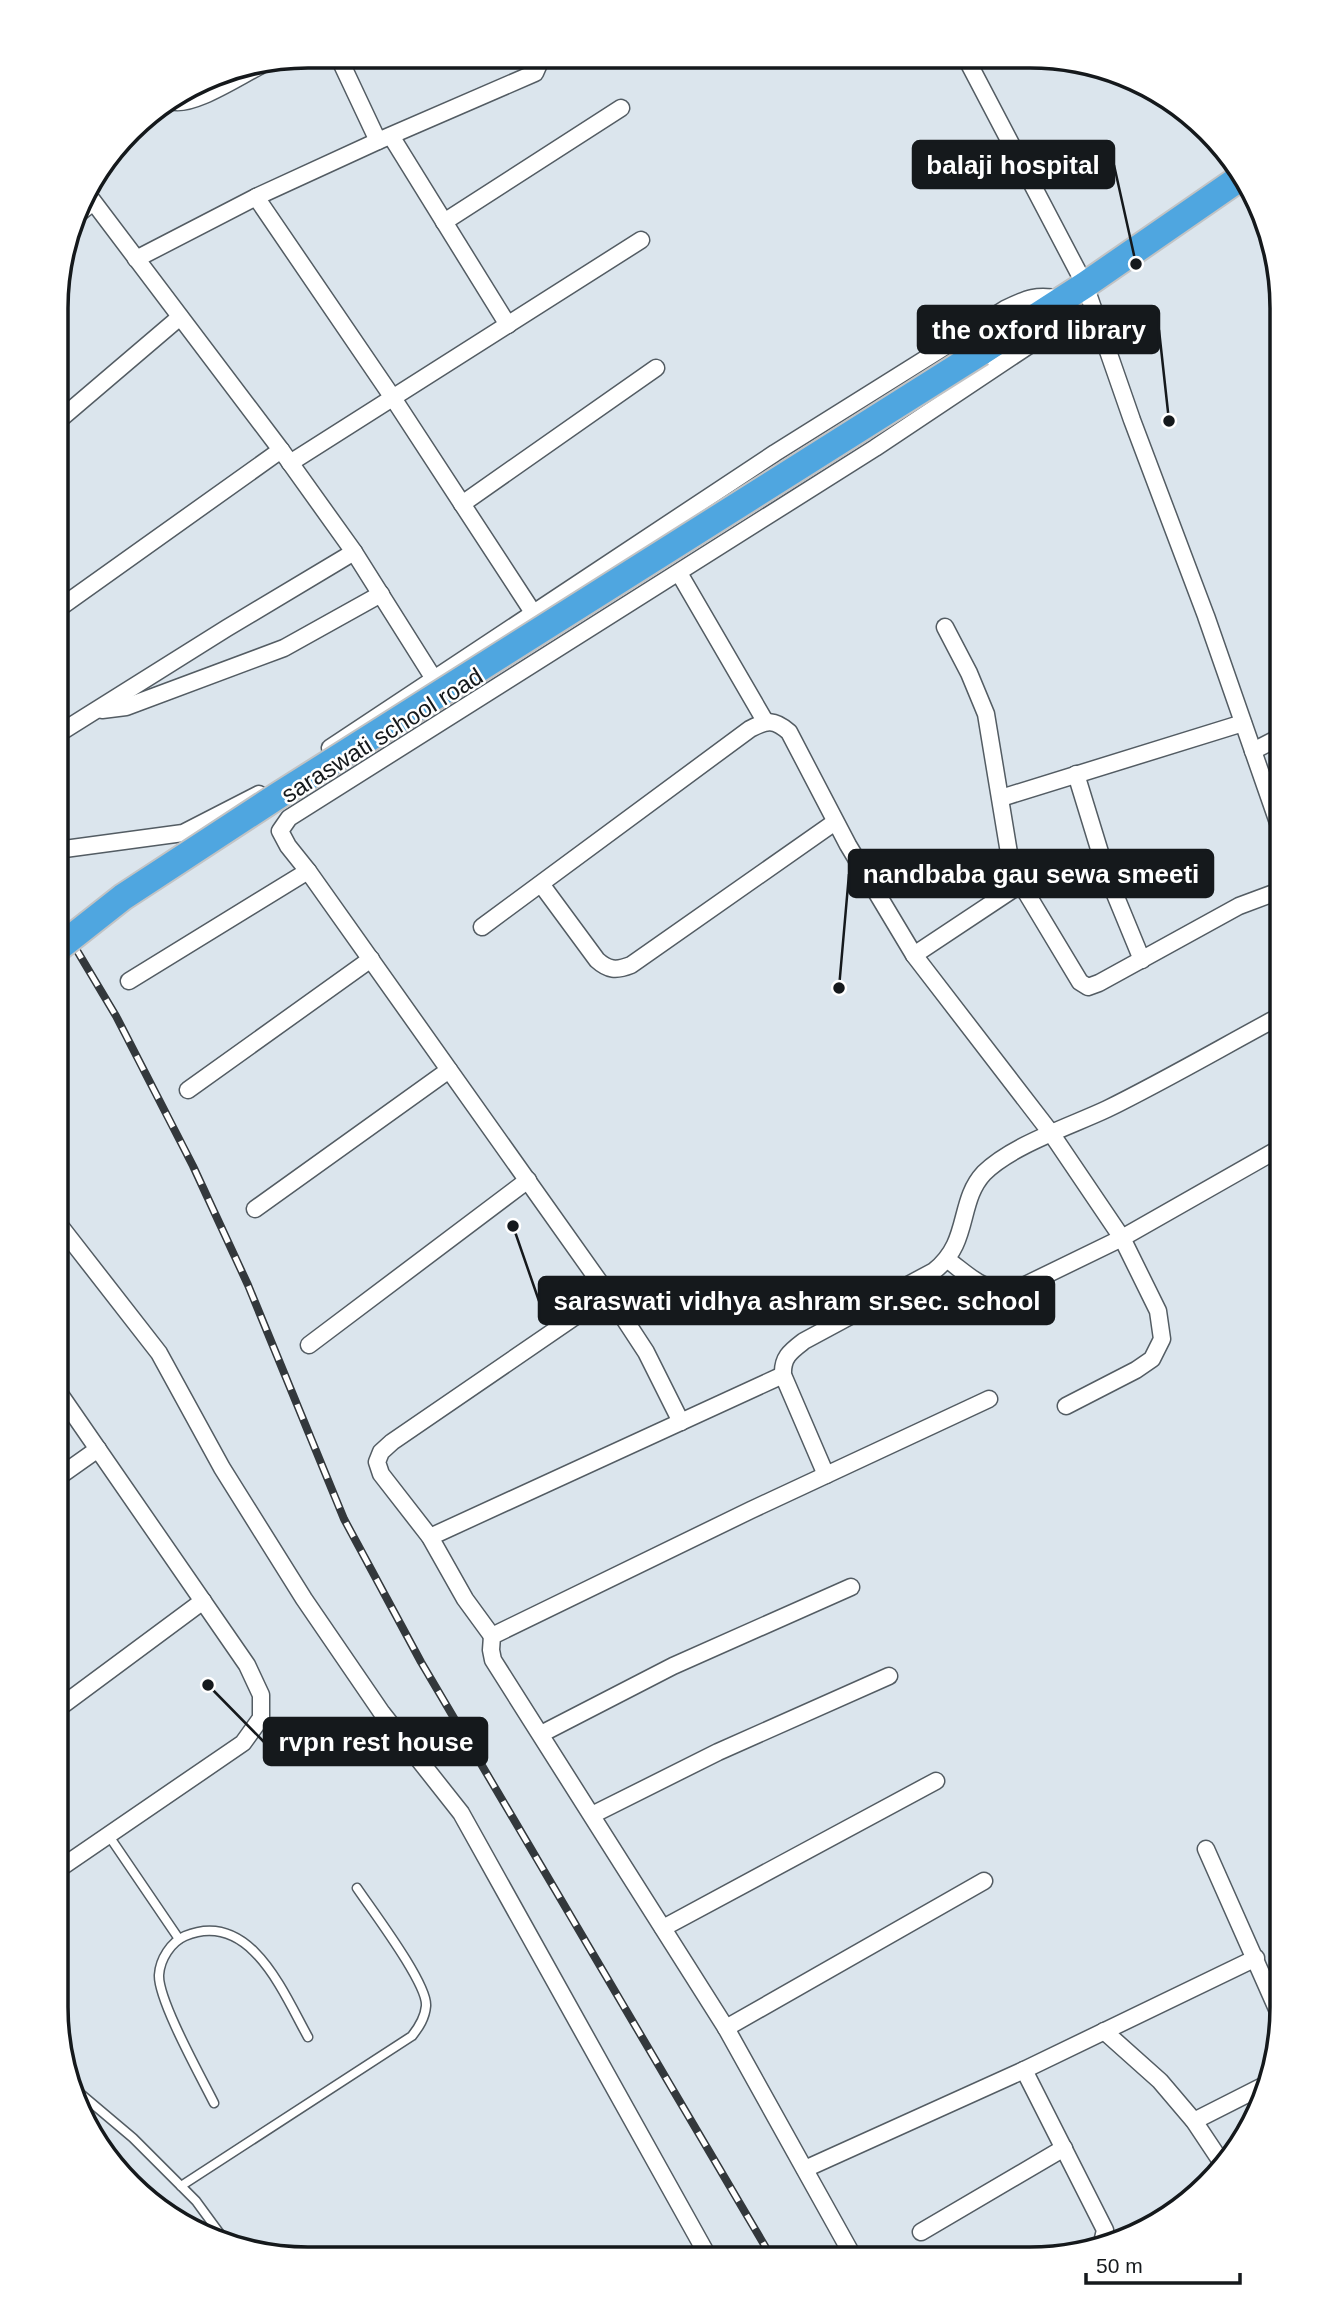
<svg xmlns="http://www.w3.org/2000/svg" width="1338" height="2315" viewBox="0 0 1338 2315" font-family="Arial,sans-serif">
	<rect width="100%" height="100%" fill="#dbe5ed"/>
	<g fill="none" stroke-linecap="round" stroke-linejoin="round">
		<g stroke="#535c63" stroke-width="11">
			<g id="service">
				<polyline points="109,1836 179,1939"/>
				<polyline points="69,2084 133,2138 196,2201 226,2242"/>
				<path d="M214,2103C201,2077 158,2000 159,1975C160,1959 171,1942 185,1936C250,1909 283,1992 308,2037"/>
				<path d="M181,2186L412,2036C419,2027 425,2018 426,2006C428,1984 371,1909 357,1888"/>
			</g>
		</g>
		<g stroke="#535c63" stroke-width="19">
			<g id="minor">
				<polyline points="338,56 378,141"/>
				<polyline points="967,60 1085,285 1132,420 1206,616 1282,834"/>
				<path d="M171,101C190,109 241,75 260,66"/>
				<polyline points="391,136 508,325"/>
				<polyline points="86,192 281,450 354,552 434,679"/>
				<polyline points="256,197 393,398 534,614"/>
				<polyline points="77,215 93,202"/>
				<polyline points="444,222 621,108"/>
				<polyline points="136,259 256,197 378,141 535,73 542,57"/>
				<polyline points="58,421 180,317"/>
				<polyline points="290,463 641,240"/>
				<polyline points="462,504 656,368"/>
				<polyline points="679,573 765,721"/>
				<polyline points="58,609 281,450"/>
				<polyline points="945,627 969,673 986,714 1009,853 1021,884 1080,982 1088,987 1099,983 1239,906 1282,890"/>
				<polyline points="102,710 126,707 284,648 381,594"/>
				<polyline points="58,734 227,628 354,552"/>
				<path d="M330,748L775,453L1005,309C1027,298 1037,294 1061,299L1048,328L1034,342L875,448L289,818L280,831L288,846L308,871L608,1294L646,1352L681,1422"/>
				<polyline points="1253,751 1282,736"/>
				<polyline points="1076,774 1107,875 1142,960"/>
				<polyline points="1001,798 1243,723"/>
				<polyline points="57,850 183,833 259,794"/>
				<path d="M541,884L597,960C608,970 616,971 631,965L835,822"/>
				<path d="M482,927L750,729C767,720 774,719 789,732L848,845L914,955L1051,1133L1122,1238L1158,1311L1162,1339L1152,1359L1136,1370L1066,1406"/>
				<polyline points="914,955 1021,884"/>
				<polyline points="129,981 308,871"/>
				<polyline points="188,1090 371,959"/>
				<polyline points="255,1209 449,1070"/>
				<polyline points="57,1222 159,1353 222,1468 304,1599 382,1713 461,1813 709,2258"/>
				<path d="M948,1260C973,1279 982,1291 1015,1290L1122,1238L1282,1147"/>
				<polyline points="309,1345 528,1180"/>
				<path d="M826,1475L783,1375C782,1357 791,1351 804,1341L934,1271C971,1242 957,1202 984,1173C1012,1145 1071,1126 1107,1109C1166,1080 1224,1046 1282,1015"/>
				<polyline points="57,1478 98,1449"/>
				<polyline points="430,1537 783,1375"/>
				<polyline points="492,1636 465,1599 430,1537 381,1474 377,1462 381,1452 392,1442 608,1294"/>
				<polyline points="56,1710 203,1601"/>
				<polyline points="541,1734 673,1666 851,1587"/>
				<polyline points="592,1815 718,1752 889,1676"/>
				<polyline points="1206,1849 1281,2018"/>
				<polyline points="56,1871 243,1743 261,1718 261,1695 247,1665 57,1390"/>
				<polyline points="663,1928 936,1781"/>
				<polyline points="726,2028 984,1881"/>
				<polyline points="1104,2031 1160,2081 1194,2121 1224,2166"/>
				<polyline points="1024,2070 1105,2230 1102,2243 1096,2248"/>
				<polyline points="1194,2121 1269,2083"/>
				<polyline points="805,2169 1024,2070 1256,1958"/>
				<polyline points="921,2232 1064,2148"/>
				<polyline points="854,2258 726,2028 493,1660 491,1650 492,1636 751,1510 989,1399"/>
			</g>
		</g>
		<g stroke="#c2c3c4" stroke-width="30">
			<polyline id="trunk" points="981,352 1085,285 1237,180"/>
		</g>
		<use href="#service" stroke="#fff" stroke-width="8"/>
		<use href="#minor" stroke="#fff" stroke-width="16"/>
		<use href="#trunk" stroke="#4fa6e0" stroke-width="26"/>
		<g stroke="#33383c" stroke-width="8">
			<polyline id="rail" points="57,917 116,1016 193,1166 248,1285 344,1519 421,1662 772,2258"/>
		</g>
		<use href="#rail" stroke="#fff" stroke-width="5" stroke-dasharray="16" stroke-linecap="butt"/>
		<g stroke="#c2c3c4" stroke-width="30" stroke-linecap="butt">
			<polyline id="trunk-bridge" points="57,949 123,897 279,795 981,352"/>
		</g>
		<use href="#trunk-bridge" stroke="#4fa6e0" stroke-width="26"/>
	</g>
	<g text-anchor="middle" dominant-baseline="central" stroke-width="5" stroke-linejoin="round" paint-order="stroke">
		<g font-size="24" fill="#15191c" stroke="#fff">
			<text transform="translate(382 735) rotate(-32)">saraswati school road</text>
		</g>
	</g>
	<path d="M0 0H1338V2315H0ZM308 68H1030A240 240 0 0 1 1270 308V2007A240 240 0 0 1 1030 2247H308A240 240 0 0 1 68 2007V308A240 240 0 0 1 308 68Z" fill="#fff" fill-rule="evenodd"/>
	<path fill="none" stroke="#15191c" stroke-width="3.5" d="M308 68H1030A240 240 0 0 1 1270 308V2007A240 240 0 0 1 1030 2247H308A240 240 0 0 1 68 2007V308A240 240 0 0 1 308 68Z"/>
	<path fill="none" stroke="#15191c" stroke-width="2.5" d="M1136 264L1114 165M1169 421L1159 330M839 988L849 874M513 1226L539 1301M208 1685L264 1742"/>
	<g fill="#15191c" stroke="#fff" stroke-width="2.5">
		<circle cx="1136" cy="264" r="7"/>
		<circle cx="1169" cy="421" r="7"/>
		<circle cx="839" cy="988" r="7"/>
		<circle cx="513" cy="1226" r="7"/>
		<circle cx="208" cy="1685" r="7"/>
	</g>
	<g fill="#15191c" stroke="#15191c" stroke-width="2.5">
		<rect x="913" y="141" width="201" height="47" rx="7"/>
		<rect x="918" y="306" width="241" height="47" rx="7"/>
		<rect x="849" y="850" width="364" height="47" rx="7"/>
		<rect x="539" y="1277" width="515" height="47" rx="7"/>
		<rect x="264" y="1718" width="223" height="47" rx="7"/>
	</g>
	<g font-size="26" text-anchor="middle" font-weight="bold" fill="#fff">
		<text x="1013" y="174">balaji hospital</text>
		<text x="1039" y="339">the oxford library</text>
		<text x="1031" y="883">nandbaba gau sewa smeeti</text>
		<text x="797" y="1310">saraswati vidhya ashram sr.sec. school</text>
		<text x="376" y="1751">rvpn rest house</text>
	</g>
	<path d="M1086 2273v10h154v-10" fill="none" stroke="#15191c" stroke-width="3.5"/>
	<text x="1096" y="2273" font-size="21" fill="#15191c" stroke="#ffffff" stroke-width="5" paint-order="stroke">50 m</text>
</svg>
